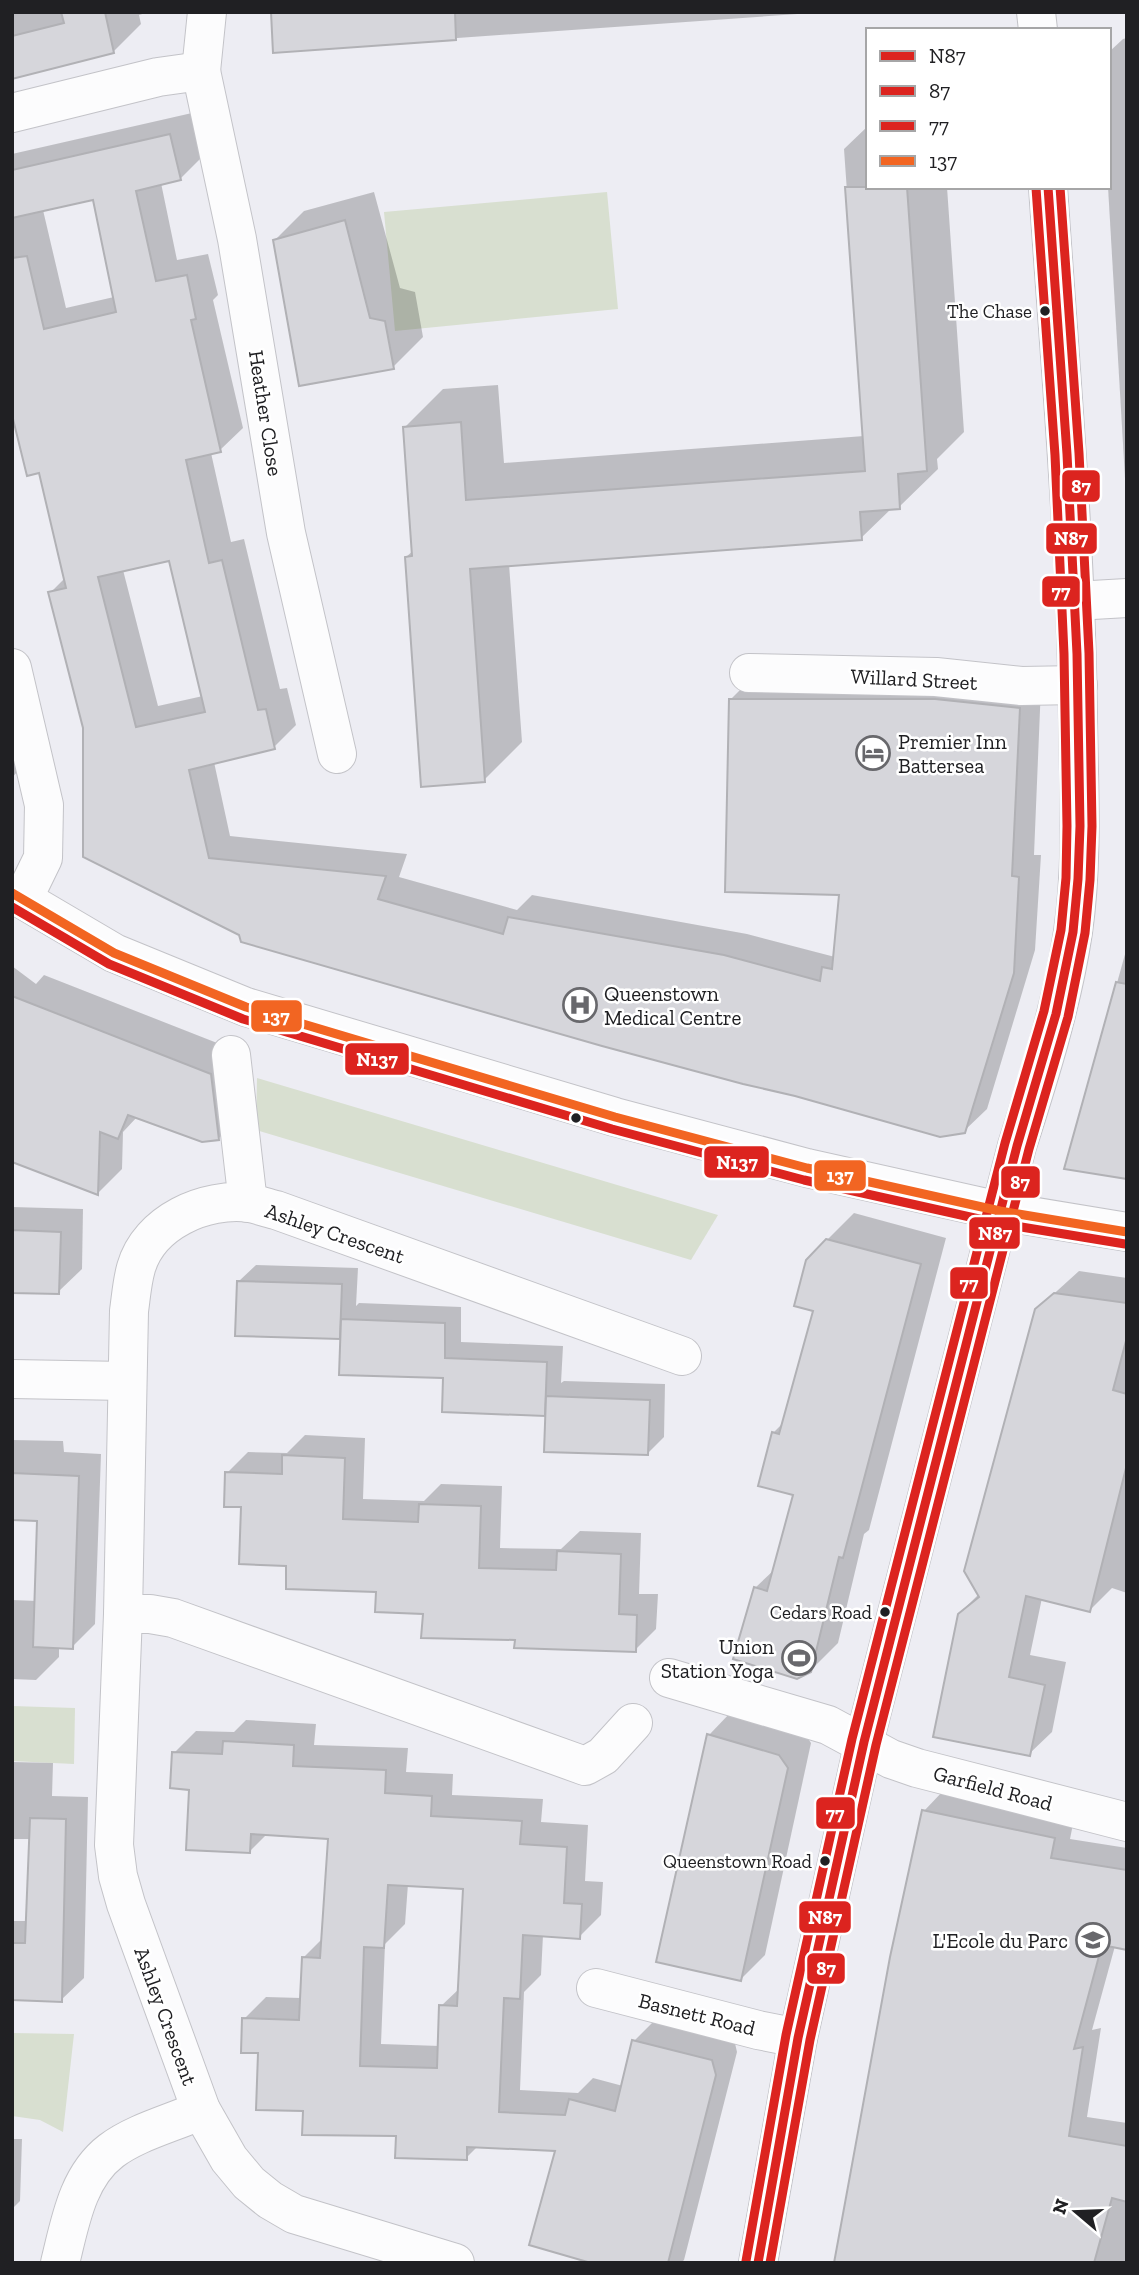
<svg xmlns="http://www.w3.org/2000/svg" width="1139" height="2275" viewBox="0 0 1139 2275" font-family="'Zilla Slab',serif">
	<rect width="100%" height="100%" fill="#ededf3"/>
	<g fill="#d8dfd0">
		<polygon points="607,192 618,309 395,331 384,212"/>
		<polygon points="257,1078 718,1215 691,1260 256,1130"/>
		<polygon points="12,1706 75,1708 74,1764 12,1761"/>
		<polygon points="12,2033 74,2034 63,2132 40,2120 12,2116"/>
	</g>
	<g fill="#0003" fill-rule="evenodd">
		<polygon points="12,12 149,12 139,15 141,24 113,52 12,77"/>
		<polygon points="273,12 826,12 275,51"/>
		<polygon points="1127,38 1127,513 1108,187 1109,52 1123,39"/>
		<path d="M192,113L202,157L180,179L161,183L177,260L208,254L218,295L213,300L243,428L220,450L211,453L231,542L244,539L280,689L287,688L296,725L274,747L214,762L230,836L407,854L399,877L517,910L532,895L747,934L835,957L841,893L730,700L752,678L1041,686L1034,855H1041L1035,950L987,1109L964,1131L241,934L85,728L50,593L65,578L41,471L12,404V154ZM94,198L114,297L66,308L43,210ZM171,559L203,696L158,706L123,570Z"/>
		<polygon points="868,126 868,187 947,187 964,432 937,459 938,469 899,507 892,508 861,538 509,564 522,742 484,780 406,557 414,550 405,427 443,389 498,385 504,463 864,436 844,149"/>
		<polygon points="374,192 400,288 415,292 423,337 393,367 274,241 304,211"/>
		<polygon points="12,714 26,761 12,778"/>
		<polygon points="1127,947 1127,1177 1066,1167"/>
		<polygon points="12,966 36,984 44,975 235,1050 242,1115 218,1139 137,1117 123,1132 122,1169 98,1193 12,1160"/>
		<polygon points="12,1207 83,1209 82,1269 58,1292 12,1291"/>
		<polygon points="854,1213 946,1238 869,1530 864,1534 838,1643 810,1671 755,1588 775,1569 795,1493 773,1433 784,1422 815,1310 827,1240"/>
		<polygon points="256,1265 358,1268 356,1306 359,1303 461,1307 461,1342 563,1346 561,1383 564,1381 665,1384 664,1437 648,1453 547,1411 544,1414 342,1334 339,1337 239,1281"/>
		<polygon points="1079,1271 1127,1278 1127,1593 1112,1588 1090,1610 1042,1598 1030,1655 1066,1662 1052,1732 1029,1754 959,1614 979,1594 1036,1310"/>
		<polygon points="305,1435 365,1438 363,1499 424,1501 441,1484 502,1486 500,1548 561,1549 580,1531 641,1533 639,1594 658,1594 656,1629 635,1650 516,1638 425,1613 378,1590 288,1564 243,1506 227,1473 248,1452 287,1453"/>
		<polygon points="12,1440 63,1441 64,1452 101,1454 95,1624 72,1647 59,1646 59,1657 36,1680 12,1679 12,1600 37,1601 39,1519 12,1518"/>
		<polygon points="732,1711 803,1731 811,1743 765,1955 741,1979 709,1735"/>
		<path d="M246,1720L316,1724L314,1745L408,1748L406,1772L453,1774L452,1795L543,1799L541,1822L588,1825L585,1881L603,1882L601,1915L579,1937L543,1935L541,1975L524,1992L520,2090L578,2093L593,2078L623,2086L634,2041L656,2019L734,2039L737,2052L684,2260L681,2263H597L557,2149L478,2146L466,2158L397,2135L305,2110L260,2052L244,2019L266,1997L301,1998L303,1958L323,1938L330,1837L267,1834L249,1852L191,1788L174,1753L196,1731L234,1732ZM408,1884L465,1887L460,1988L441,2006L440,2046L381,2044L385,1944L405,1924Z"/>
		<polygon points="12,1762 53,1763 52,1796 88,1797 84,1978 61,2000 12,1999 12,1921 28,1921 31,1839 12,1839"/>
		<polygon points="943,1791 1074,1819 1070,1839 1127,1848 1127,1948 1115,1946 1092,2030 1101,2028 1087,2117 1127,2123 1127,2263 836,2263 924,1811"/>
		<polygon points="12,2139 22,2139 20,2201 12,2209"/>
	</g>
	<g fill="#d6d6db" stroke="#b1b1b5" stroke-width="2" fill-rule="evenodd">
		<polygon points="61,12 105,12 114,53 12,79 12,36 64,23"/>
		<polygon points="271,12 455,12 456,40 273,53"/>
		<path d="M170,134L181,180L136,191L156,281L187,275L196,319L191,320L221,452L186,460L209,563L222,560L258,710L266,709L275,749L189,770L209,858L386,876L378,899L503,934L508,917L724,955L820,981L822,967L832,969L839,895L725,892L729,699H935L1020,708L1012,876L1019,877L1014,973L965,1133L940,1137L795,1096L743,1084L602,1046L241,942L239,935L83,857V728L48,592L66,588L39,473L27,476L12,415V258L27,256L44,329L116,312L93,200L12,218V170ZM169,561L205,712L136,727L98,577Z"/>
		<polygon points="845,187 907,187 927,471 898,474 900,509 860,512 862,540 470,569 485,782 421,787 405,557 412,556 403,427 461,422 466,500 865,471"/>
		<polygon points="345,220 370,318 385,321 394,369 299,386 273,240"/>
		<polygon points="1116,982 1127,984 1127,1179 1064,1169"/>
		<polygon points="12,996 211,1074 219,1140 202,1142 128,1115 118,1139 100,1132 98,1195 12,1162"/>
		<polygon points="12,1230 61,1232 59,1294 12,1293"/>
		<polygon points="826,1239 921,1264 843,1558 839,1557 811,1672 797,1679 733,1659 754,1587 767,1591 793,1495 758,1486 772,1432 779,1434 813,1311 794,1306 806,1260"/>
		<polygon points="237,1281 342,1284 340,1339 235,1336"/>
		<polygon points="1054,1293 1127,1303 1127,1337 1113,1390 1127,1394 1127,1464 1090,1612 1026,1596 1009,1677 1045,1685 1030,1756 933,1737 958,1614 979,1597 964,1571 1035,1309"/>
		<polygon points="341,1319 445,1323 445,1358 547,1362 545,1416 442,1412 443,1378 339,1375"/>
		<polygon points="546,1396 650,1400 648,1455 544,1452"/>
		<polygon points="282,1455 345,1458 343,1519 418,1522 419,1504 481,1506 479,1568 556,1570 557,1551 621,1554 619,1614 637,1615 636,1652 514,1648 515,1640 421,1638 423,1614 375,1612 376,1592 286,1589 286,1566 239,1564 241,1507 224,1507 225,1472 282,1474"/>
		<polygon points="12,1473 79,1476 73,1649 33,1647 37,1521 12,1520"/>
		<polygon points="707,1734 779,1755 788,1768 741,1981 656,1962"/>
		<path d="M223,1741L294,1745L293,1766L386,1770L385,1793L432,1796L431,1816L522,1821L520,1844L567,1847L564,1903L582,1904L580,1939L523,1935L520,1999L504,1998L499,2112L565,2115L569,2099L615,2111L632,2040L712,2060L716,2075L668,2263H591L529,2245L555,2151L467,2147V2160L395,2158L396,2136L302,2135L303,2111L256,2110L258,2053H241L242,2018L299,2020L302,1957L320,1958L328,1839L251,1834L250,1853L186,1850L189,1790L170,1788L172,1752L222,1754ZM388,1885L463,1889L457,2006L439,2005L437,2068L360,2066L364,1947L384,1948Z"/>
		<polygon points="922,1810 1055,1838 1051,1858 1127,1870 1127,1950 1102,1945 1074,2049 1083,2047 1069,2136 1127,2146 1127,2202 1112,2198 1094,2263 834,2263 890,1957"/>
		<polygon points="30,1818 66,1819 62,2002 12,2000 12,1943 25,1943"/>
	</g>
	<g fill="none" stroke-linecap="round" stroke-linejoin="round">
		<g stroke="#c3c3c8" stroke-width="40">
			<g id="street">
				<polyline points="201,71 207,12"/>
				<polyline points="12,113 158,77 201,71 237,239 286,533 337,754"/>
				<polyline points="1075,601 1127,598"/>
				<polyline points="12,668 44,805 43,858 23,899"/>
				<polyline points="749,673 936,677 1021,686 1078,685"/>
				<polyline points="231,1055 248,1203"/>
				<polyline points="12,1379 126,1381"/>
				<polyline points="123,1614 150,1614 173,1618 585,1766 603,1756 633,1723"/>
				<polyline points="669,1678 828,1725 891,1759 917,1768 1127,1822"/>
				<polyline points="596,1988 758,2030 798,2038"/>
				<path d="M60,2263C70,2223 77,2177 111,2151C136,2132 173,2123 201,2110"/>
				<path d="M455,2263L294,2214L270,2200L249,2183L229,2159L201,2110L126,1904L118,1876L114,1845L123,1614L129,1311C131,1297 132,1282 136,1268C149,1222 205,1197 250,1203C259,1205 267,1208 276,1210L682,1356"/>
			</g>
		</g>
		<g stroke="#c3c3c8" stroke-width="40">
			<g id="primary">
				<polyline points="1036,12 1038,30"/>
				<polyline points="12,893 114,953 246,1007 615,1117 807,1168 1000,1211 1127,1232"/>
				<path d="M758,2263L798,2038L864,1742L1017,1146C1039,1077 1062,1005 1073,932C1083,862 1079,790 1078,720C1076,543 1060,365 1048,187"/>
			</g>
		</g>
		<use href="#street" stroke="#fcfcfd" stroke-width="38"/>
		<use href="#primary" stroke="#fcfcfd" stroke-width="38"/>
		<g stroke="#fff" stroke-width="14">
			<polyline id="bus-1" points="758,2263 798,2038 864,1742 1017,1146 1056,1014 1073,932 1078,879 1080,826 1077,654 1067,454 1048,187"/>
		</g>
		<g stroke="#fff" stroke-width="14">
			<polyline id="bus-2" points="770,2263 810,2040 876,1745 1029,1149 1068,1017 1085,933 1090,880 1092,826 1089,653 1079,453 1060,187"/>
		</g>
		<g stroke="#fff" stroke-width="14">
			<polyline id="bus-3" points="746,2261 786,2035 852,1739 1005,1143 1044,1011 1061,930 1066,878 1067,826 1064,654 1055,455 1036,188"/>
		</g>
		<g stroke="#fff" stroke-width="14">
			<polyline id="bus-4" points="12,893 114,953 246,1007 615,1117 807,1168 1000,1211 1127,1232"/>
		</g>
		<g stroke="#fff" stroke-width="14">
			<polyline id="bus-5" points="12,907 109,964 243,1019 612,1129 804,1180 997,1223 1125,1244"/>
		</g>
		<use href="#bus-1" stroke="#dc241f" stroke-width="9"/>
		<use href="#bus-2" stroke="#dc241f" stroke-width="9"/>
		<use href="#bus-3" stroke="#dc241f" stroke-width="9"/>
		<use href="#bus-4" stroke="#f26522" stroke-width="9"/>
		<use href="#bus-5" stroke="#dc241f" stroke-width="9"/>
	</g>
	<defs>
		<g id="hotel-ring" transform="scale(1.75)"><circle r="9.5" fill="#fff" stroke="#68686c" stroke-width="1.5"/><path d="M-6-4.5h1.5V1H6V5H4.5V3h-9V5H-6ZM-4 0a1.8 1.8 0 1 1 3.6 0ZM.5 0V-2.5h3Q6-2.5 6 0Z" fill="#68686c"/></g>
		<g id="hospital-ring" transform="scale(1.75)"><circle r="9.5" fill="#fff" stroke="#68686c" stroke-width="1.5"/><path d="M-5-5h3v3.5h4V-5h3V5h-3V1.5h-4V5h-3Z" fill="#68686c"/></g>
		<g id="stadium-ring" transform="scale(1.75)"><circle r="9.5" fill="#fff" stroke="#68686c" stroke-width="1.5"/><path d="M0-5a6.5 5 0 1 0 0 10a6.5 5 0 1 0 0-10ZM-3.5-1.8h7v3.6h-7Z" fill="#68686c"/></g>
		<g id="school-ring" transform="scale(1.75)"><circle r="9.5" fill="#fff" stroke="#68686c" stroke-width="1.5"/><path d="M0-5L7-2L0 1L-7-2ZM-4 1L0 2.5L4 1V4Q0 6-4 4Z" fill="#68686c"/></g>
	</defs>
	<g fill-rule="evenodd">
		<use href="#hotel-ring" x="873" y="753"/>
		<use href="#hospital-ring" x="580" y="1005"/>
		<use href="#stadium-ring" x="799" y="1658"/>
		<use href="#school-ring" x="1093" y="1940"/>
	</g>
	<g fill="#202023" stroke="#fff" stroke-width="2.5">
		<circle cx="1045" cy="311" r="6"/>
		<circle cx="576" cy="1118" r="6"/>
		<circle cx="885" cy="1612" r="6"/>
		<circle cx="825" cy="1861" r="6"/>
	</g>
	<g text-anchor="middle" dominant-baseline="central" stroke-width="5" stroke-linejoin="round" paint-order="stroke">
		<g font-size="19" fill="#202023" stroke="#fff" text-anchor="end">
			<text x="1032" y="311">The Chase</text>
			<text x="872" y="1612">Cedars Road</text>
			<text x="812" y="1861">Queenstown Road</text>
		</g>
		<g font-size="21" fill="#202023" stroke="#fff">
			<text transform="translate(266 413) rotate(81)">Heather Close</text>
			<text transform="translate(914 679) rotate(3)">Willard Street</text>
			<text transform="translate(335 1233) rotate(19)">Ashley Crescent</text>
			<text transform="translate(993 1788) rotate(15)">Garfield Road</text>
			<text transform="translate(697 2014) rotate(14)">Basnett Road</text>
			<text transform="translate(166 2016) rotate(70)">Ashley Crescent</text>
		</g>
		<g font-size="21" fill="#202023" stroke="#fff" text-anchor="start">
			<text x="898" y="741">Premier Inn<tspan x="898" dy="24">Battersea</tspan></text>
			<text x="604" y="993">Queenstown<tspan x="604" dy="24">Medical Centre</tspan></text>
			<text x="774" y="1646" text-anchor="end">Union<tspan x="774" dy="24">Station Yoga</tspan></text>
			<text x="1068" y="1940" text-anchor="end">L'Ecole du Parc</text>
		</g>
	</g>
	<g stroke="#fff" stroke-width="2.5">
		<rect x="1061" y="469" width="40" height="34" rx="7" fill="#dc241f"/>
		<rect x="1045" y="522" width="53" height="33" rx="7" fill="#dc241f"/>
		<rect x="1041" y="575" width="40" height="33" rx="7" fill="#dc241f"/>
		<rect x="250" y="999" width="53" height="34" rx="7" fill="#f26522"/>
		<rect x="344" y="1042" width="66" height="34" rx="7" fill="#dc241f"/>
		<rect x="703" y="1145" width="67" height="34" rx="7" fill="#dc241f"/>
		<rect x="813" y="1159" width="54" height="33" rx="7" fill="#f26522"/>
		<rect x="1000" y="1165" width="41" height="34" rx="7" fill="#dc241f"/>
		<rect x="968" y="1216" width="53" height="34" rx="7" fill="#dc241f"/>
		<rect x="949" y="1266" width="40" height="34" rx="7" fill="#dc241f"/>
		<rect x="815" y="1796" width="41" height="34" rx="7" fill="#dc241f"/>
		<rect x="798" y="1900" width="54" height="34" rx="7" fill="#dc241f"/>
		<rect x="806" y="1952" width="40" height="33" rx="7" fill="#dc241f"/>
	</g>
	<g font-size="19" text-anchor="middle" font-weight="bold" fill="#fff">
		<text x="1081" y="493">87</text>
		<text x="1071" y="545">N87</text>
		<text x="1061" y="598">77</text>
		<text x="276" y="1023">137</text>
		<text x="377" y="1066">N137</text>
		<text x="737" y="1169">N137</text>
		<text x="840" y="1182">137</text>
		<text x="1020" y="1189">87</text>
		<text x="995" y="1240">N87</text>
		<text x="969" y="1290">77</text>
		<text x="835" y="1820">77</text>
		<text x="825" y="1924">N87</text>
		<text x="826" y="1975">87</text>
	</g>
	<rect width="1139" height="2275" fill="none" stroke="#202023" stroke-width="28"/>
	<rect x="866" y="28" width="245" height="161" fill="#ffffff" stroke="#a6a6a7" stroke-width="2"/>
	<rect x="880" y="51" width="35" height="10" fill="#dc241f" stroke="#a6a6a7" stroke-width="2"/>
	<text x="929" y="63" font-size="21" fill="#202023">N87</text>
	<rect x="880" y="86" width="35" height="10" fill="#dc241f" stroke="#a6a6a7" stroke-width="2"/>
	<text x="929" y="98" font-size="21" fill="#202023">87</text>
	<rect x="880" y="121" width="35" height="10" fill="#dc241f" stroke="#a6a6a7" stroke-width="2"/>
	<text x="929" y="133" font-size="21" fill="#202023">77</text>
	<rect x="880" y="156" width="35" height="10" fill="#f26522" stroke="#a6a6a7" stroke-width="2"/>
	<text x="929" y="168" font-size="21" fill="#202023">137</text>
	<g transform="translate(1076 2212) rotate(289)" stroke="#ffffff" stroke-width="5" paint-order="stroke">
	<path d="M0-5L12 26L0 18L-12 26Z" fill="#202023"/>
	<text y="-10" font-size="19" font-weight="bold" text-anchor="middle" fill="#202023">N</text>
	</g>
</svg>
